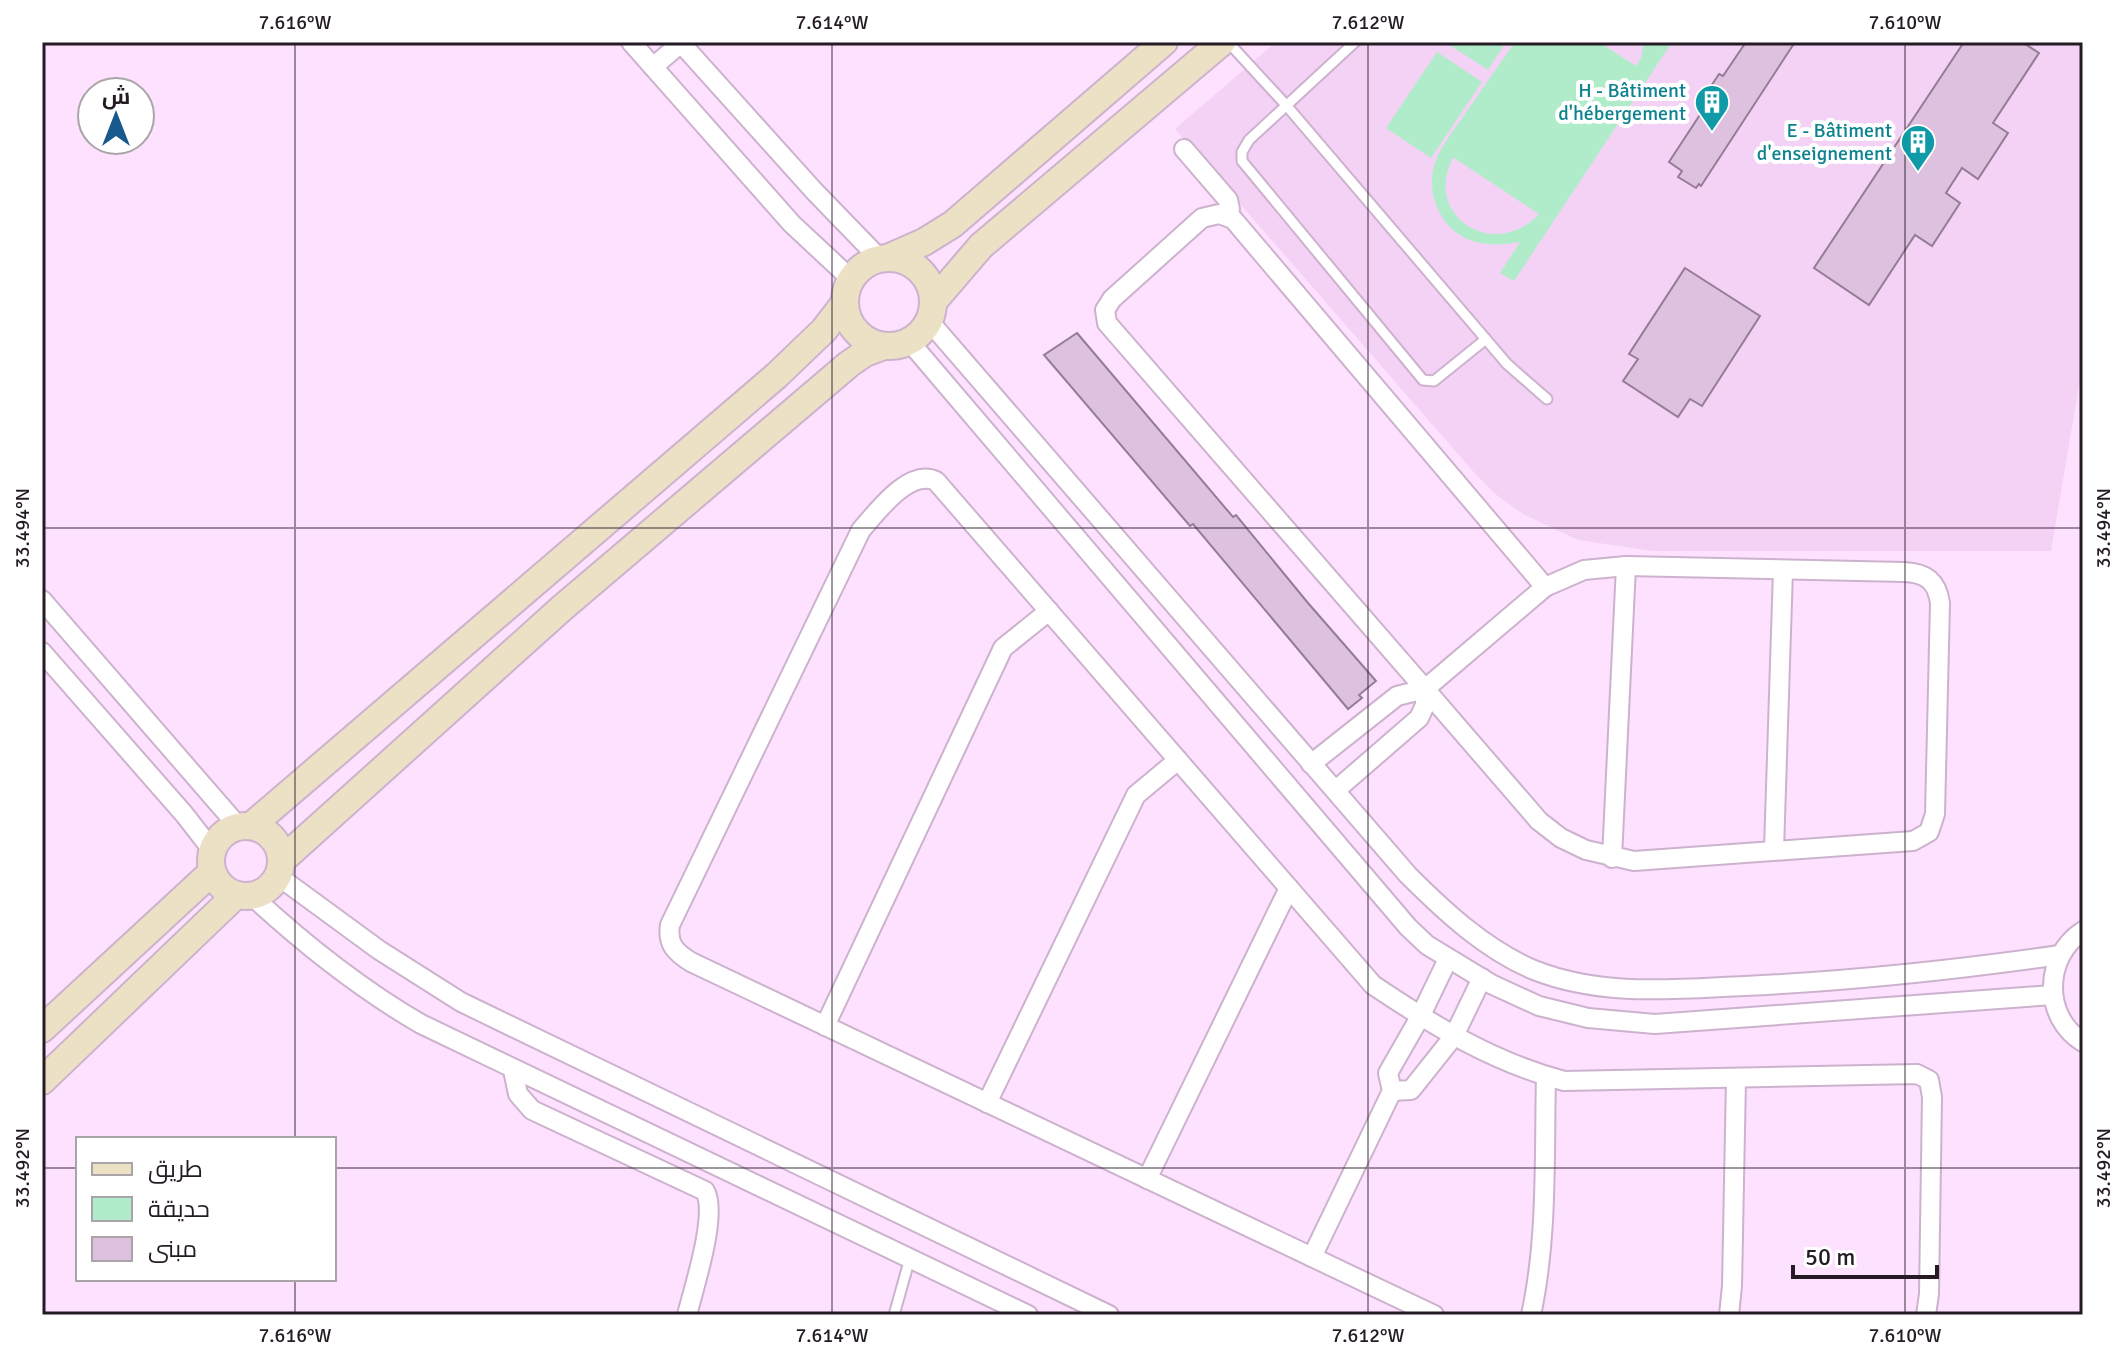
<svg xmlns="http://www.w3.org/2000/svg" width="2125" height="1357" viewBox="0 0 2125 1357" font-family="Signika,Cairo,sans-serif">
	<rect width="100%" height="100%" fill="#fde1fe"/>
	<polygon fill="#f3d2f5" points="1276,42 2083,42 2083,362 2051,551 1653,551 1578,540 1523,514 1494,493 1471,469 1175,129"/>
	<g fill="#b1ecca" fill-rule="evenodd">
		<polygon points="1445,42 1506,42 1488,70"/>
		<path d="M1515,42H1599L1636,66L1641,58L1644,42H1672L1514,281L1500,273L1520,242C1495,246 1471,247 1451,228C1435,212 1428,188 1434,166C1439,148 1452,133 1462,118C1480,93 1497,67 1515,42ZM1453,158H1454L1539,214C1495,262 1422,216 1453,158Z"/>
		<polygon points="1437,52 1482,82 1431,158 1386,128"/>
	</g>
	<g fill="#ddc1de" stroke="#957c96" stroke-width="2">
		<polygon points="1746,42 1795,42 1701,186 1699,184 1696,188 1678,177 1682,171 1669,162 1707,104 1702,100 1719,74 1723,76"/>
		<polygon points="1964,42 2022,42 2039,53 1993,123 2008,133 1978,179 1962,168 1946,193 1960,203 1932,246 1915,235 1869,305 1814,268"/>
		<polygon points="1685,268 1760,316 1702,406 1690,399 1678,417 1623,381 1638,359 1629,354"/>
		<polygon points="1077,333 1233,517 1236,515 1308,603 1376,681 1359,695 1362,698 1348,709 1193,524 1190,526 1044,355"/>
	</g>
	<g fill="none" stroke-linecap="round" stroke-linejoin="round">
		<g stroke="#cdb2ce" stroke-width="13">
			<g id="service">
				<polyline points="1228,42 1286,105 1507,364 1547,399"/>
				<polyline points="1355,42 1249,140 1242,152 1242,161 1423,380 1434,381 1486,339"/>
				<polyline points="894,1315 910,1258"/>
			</g>
		</g>
		<g stroke="#cdb2ce" stroke-width="22">
			<g id="minor">
				<polyline points="631,42 792,224 851,279"/>
				<polyline points="680,42 815,192 879,258"/>
				<polyline points="653,67 681,43"/>
				<polyline points="1184,149 1228,200 1230,209 1227,216"/>
				<path d="M929,321L1408,875C1445,912 1486,950 1534,970C1602,997 1674,989 1745,986C1851,981 1955,970 2060,955"/>
				<polyline points="909,341 1408,927 1427,945 1491,984 1539,1006 1588,1018 1655,1024 2053,995"/>
				<path d="M1626,566L1904,572C1926,573 1937,581 1940,603L1935,814L1929,832L1913,841L1634,861L1586,850L1561,838L1539,821L1425,689L1545,587L1584,570Z"/>
				<polyline points="42,600 238,826"/>
				<polyline points="42,652 184,814 212,850"/>
				<polyline points="1311,764 1397,696 1425,689"/>
				<polyline points="1336,790 1419,718 1425,705 1425,689 1107,323 1105,310 1112,299 1202,218 1219,214 1233,219 1545,587"/>
				<polyline points="1774,850 1783,570"/>
				<polyline points="1612,858 1626,566"/>
				<polyline points="278,876 379,950 461,1002 1109,1315"/>
				<path d="M252,896C305,945 359,988 421,1024L1028,1315"/>
				<path d="M2083,931C2044,956 2042,1017 2083,1042"/>
				<polyline points="825,1026 1003,648 1049,611"/>
				<path d="M513,1070L518,1094L532,1110L705,1191C718,1214 694,1287 687,1315"/>
				<polyline points="1392,1091 1411,1090 1454,1036 1482,978"/>
				<polyline points="987,1103 1136,795 1178,760"/>
				<polyline points="1147,1179 1289,888"/>
				<polyline points="1312,1257 1392,1091 1388,1073 1420,1017 1448,959"/>
				<path d="M1434,1315L691,962C675,952 667,944 670,925L861,530C877,512 909,468 936,481L1373,985C1434,1026 1493,1062 1564,1081L1917,1074L1929,1080L1932,1097L1929,1294L1926,1315"/>
				<path d="M1531,1315C1548,1237 1544,1155 1546,1076"/>
				<polyline points="1729,1315 1732,1286 1736,1078"/>
			</g>
		</g>
		<g stroke="#cdb2ce" stroke-width="30">
			<g id="secondary">
				<polyline points="890,257 924,242 953,224 1164,42"/>
				<circle cx="889" cy="302" r="44"/>
				<polyline points="933,302 981,246 1222,42"/>
				<circle cx="246" cy="861" r="35"/>
				<polyline points="251,826 776,376 824,330 844,304"/>
				<polyline points="282,860 562,608 849,364 865,353 884,346"/>
				<polyline points="42,1029 212,872"/>
				<polyline points="42,1081 236,895"/>
			</g>
		</g>
		<use href="#service" stroke="#fff" stroke-width="9"/>
		<use href="#minor" stroke="#fff" stroke-width="18"/>
		<use href="#secondary" stroke="#ece1c5" stroke-width="26"/>
	</g>
	<path fill="none" stroke="#251b25" stroke-width="2" stroke-opacity="0.45" d="M295,42V1139M832,42V1315M1368,42V1315M1905,42V1315M42,528H2083M42,1168H78M334,1168H2083M295,1279V1315"/>
	<defs>
		<g id="building-pin" transform="scale(1.8)"><path d="M0 17L-7.5 6A9.5 9.5 0 1 1 7.5 6Z" fill="#0f9aa8" stroke="#fff"/><path d="M-4-6H4V6H1V3H-1V6H-4ZM-2.5-4.3h1.7v1.8h-1.7ZM.8-4.3h1.7v1.8H.8ZM-2.5-1h1.7V.8h-1.7ZM.8-1h1.7V.8H.8Z" fill="#fff"/></g>
	</defs>
	<g fill-rule="evenodd">
		<use href="#building-pin" x="1712" y="102"/>
		<use href="#building-pin" x="1918" y="142"/>
	</g>
	<g text-anchor="middle" dominant-baseline="central" stroke-width="8" stroke-linejoin="round" paint-order="stroke">
		<g font-size="20" fill="#0d838f" stroke="#fff" text-anchor="end">
			<text x="1686" y="90">H - Bâtiment<tspan x="1686" dy="23">d'hébergement</tspan></text>
			<text x="1892" y="130">E - Bâtiment<tspan x="1892" dy="23">d'enseignement</tspan></text>
		</g>
	</g>
	<rect width="2125" height="1357" fill="none" stroke="#ffffff" stroke-width="88"/>
	<rect x="76" y="1137" width="260" height="144" fill="#ffffff" stroke="#a8a4a8" stroke-width="2"/>
	<rect x="92" y="1163" width="40" height="12" fill="#ece1c5" stroke="#a8a4a8" stroke-width="2"/>
	<text x="148" y="1177" font-size="24" fill="#251b25">طريق</text>
	<rect x="92" y="1197" width="40" height="24" fill="#b1ecca" stroke="#a8a4a8" stroke-width="2"/>
	<text x="148" y="1217" font-size="24" fill="#251b25">حديقة</text>
	<rect x="92" y="1237" width="40" height="24" fill="#ddc1de" stroke="#a8a4a8" stroke-width="2"/>
	<text x="148" y="1257" font-size="24" fill="#251b25">مبنى</text>
	<g transform="translate(116 116)"><circle r="38" fill="#ffffff" stroke="#a8a4a8" stroke-width="2"/>
	<path d="M0-6L14 30L0 20L-14 30Z" fill="#18598e"/>
	<text y="-12" font-size="22" font-weight="bold" text-anchor="middle" fill="#251b25">ش</text>
	</g>
	<path d="M1793 1265v12h144v-12" fill="none" stroke="#251b25" stroke-width="4"/>
	<text x="1805" y="1265" font-size="24" fill="#251b25" stroke="#ffffff" stroke-width="6" paint-order="stroke">50 m</text>
	<rect x="44" y="44" width="2037" height="1269" fill="none" stroke="#251b25" stroke-width="3"/>
	<g font-size="20" text-anchor="middle" fill="#251b25">
		<text x="295" y="29">7.616°W</text>
		<text x="832" y="29">7.614°W</text>
		<text x="1368" y="29">7.612°W</text>
		<text x="1905" y="29">7.610°W</text>
		<text transform="translate(22 528) rotate(-90)" y="7">33.494°N</text>
		<text transform="translate(2103 528) rotate(-90)" y="7">33.494°N</text>
		<text transform="translate(22 1168) rotate(-90)" y="7">33.492°N</text>
		<text transform="translate(2103 1168) rotate(-90)" y="7">33.492°N</text>
		<text x="295" y="1342">7.616°W</text>
		<text x="832" y="1342">7.614°W</text>
		<text x="1368" y="1342">7.612°W</text>
		<text x="1905" y="1342">7.610°W</text>
	</g>
</svg>
